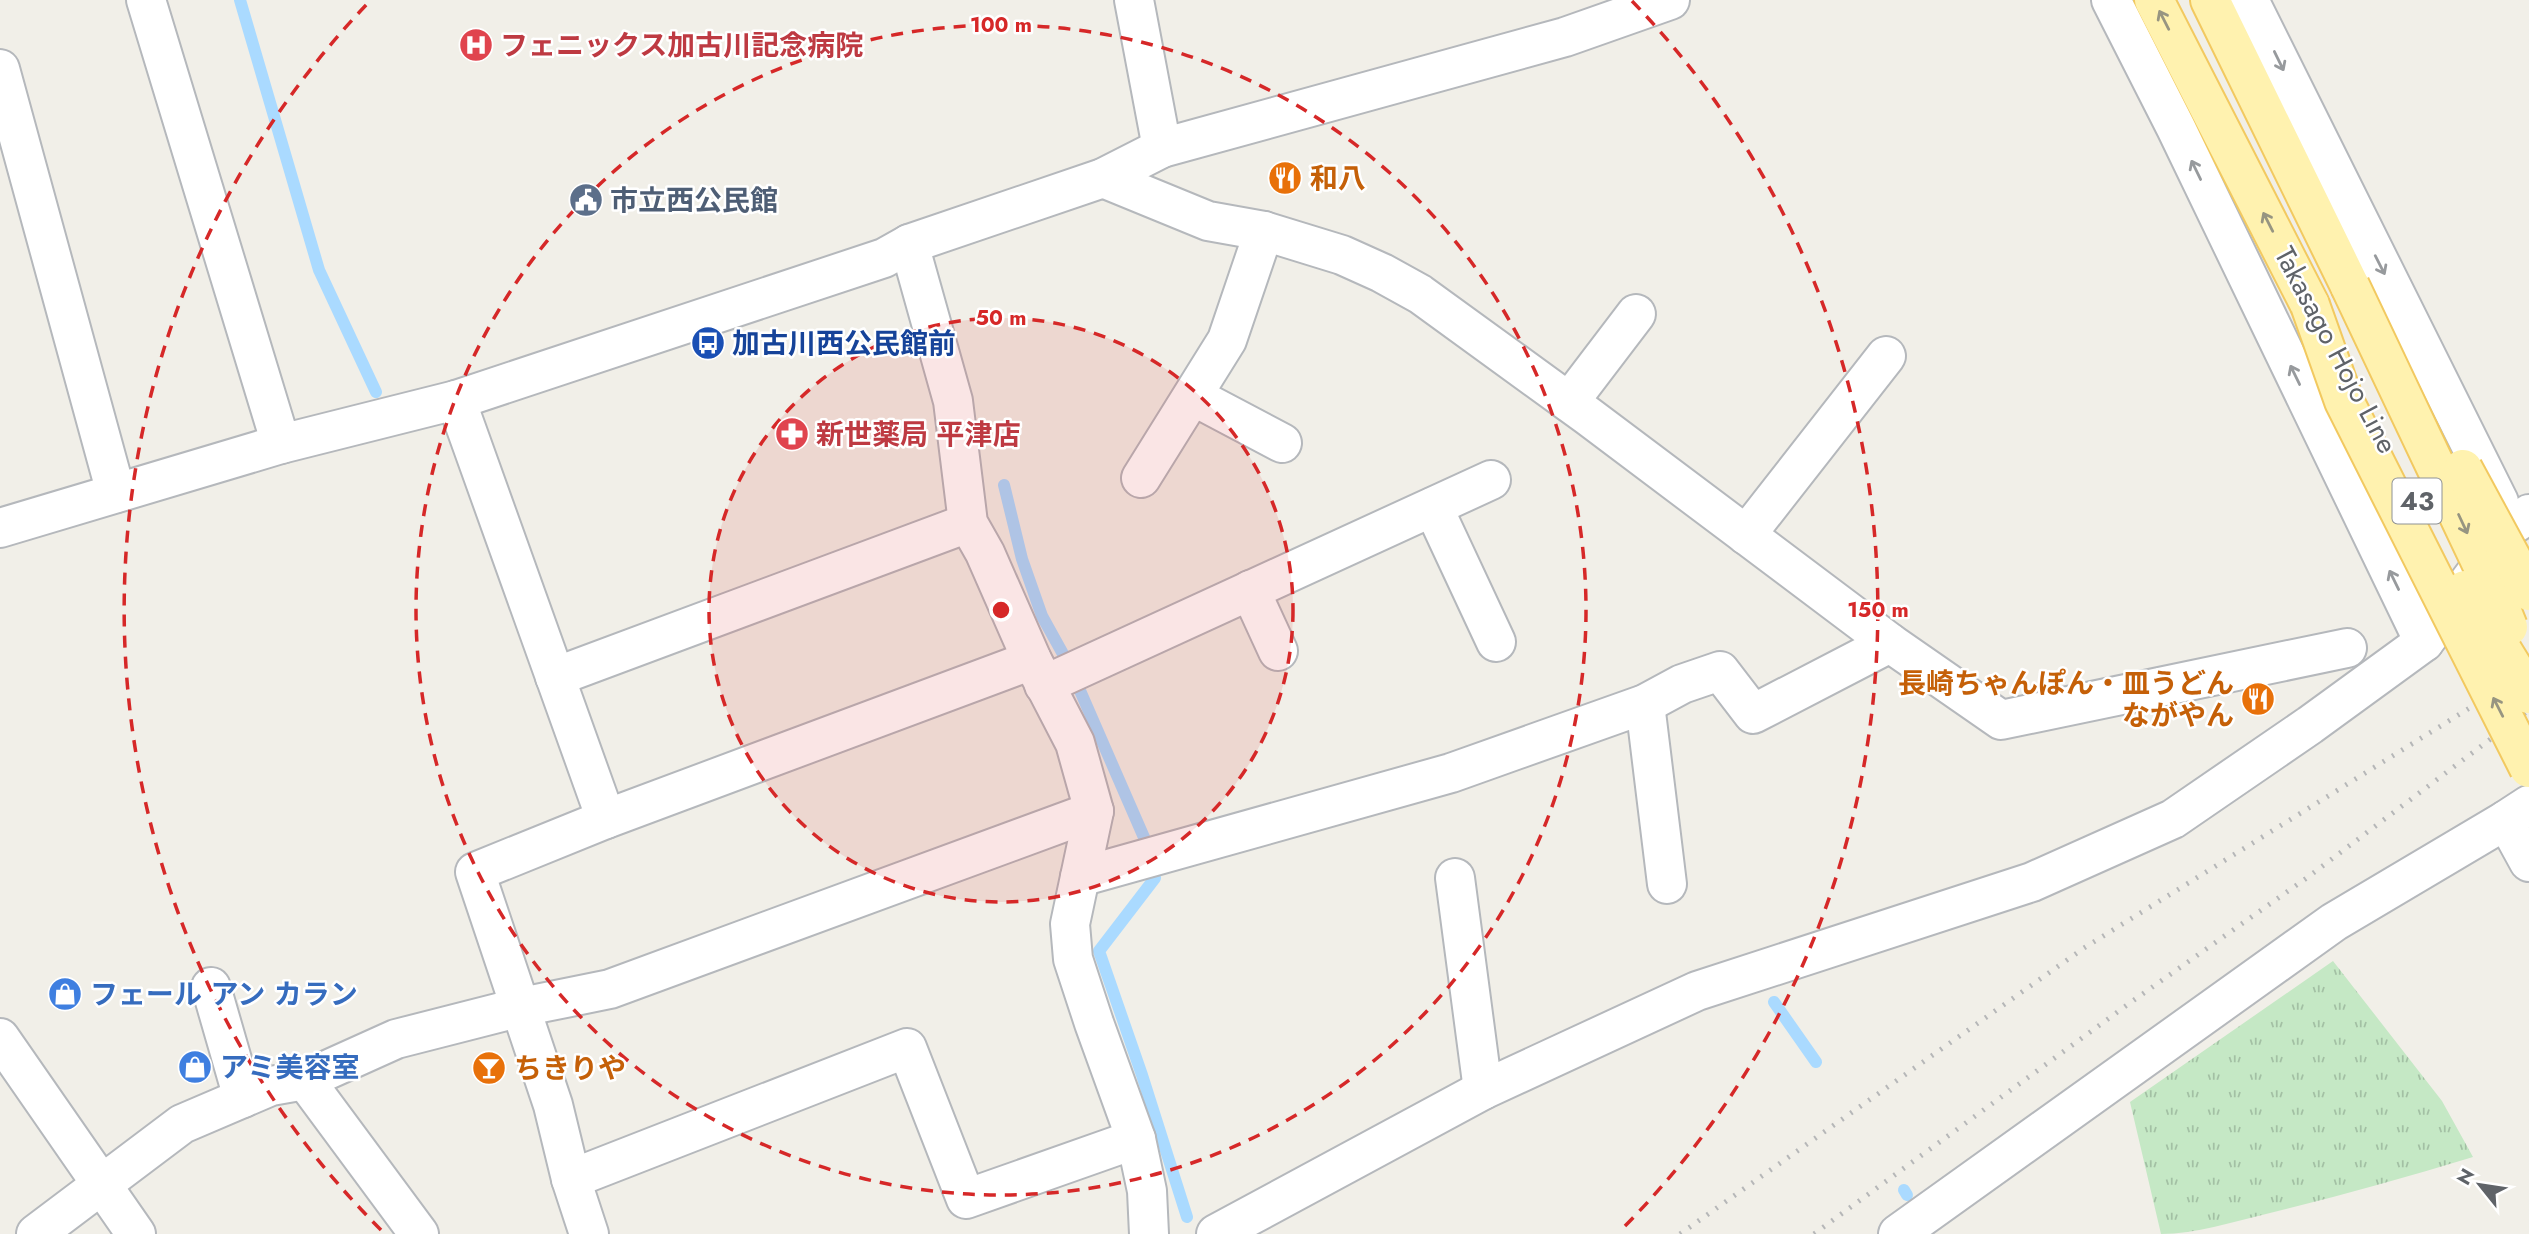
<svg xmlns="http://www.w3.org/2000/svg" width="2529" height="1234" viewBox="0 0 2529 1234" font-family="Jost,'Noto Sans JP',sans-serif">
	<defs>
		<pattern id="park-tufts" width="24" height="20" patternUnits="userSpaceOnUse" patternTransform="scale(1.75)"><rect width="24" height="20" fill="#c5e8c5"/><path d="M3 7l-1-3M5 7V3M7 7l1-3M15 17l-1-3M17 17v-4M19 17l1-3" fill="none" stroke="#a3c0a4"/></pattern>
	</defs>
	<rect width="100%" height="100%" fill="#f1efe8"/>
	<path fill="url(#park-tufts)" d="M2333,961L2442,1101L2473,1157C2404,1178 2336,1197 2266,1214C2232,1222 2196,1234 2161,1234L2130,1102Z"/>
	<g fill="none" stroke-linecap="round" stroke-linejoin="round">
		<g stroke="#aadaff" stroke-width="12">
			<polyline points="240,0 319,270 376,392"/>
			<polyline points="1004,485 1022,559 1042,616 1068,663 1146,842 1155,878 1099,951 1142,1075 1187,1217"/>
			<polyline points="1774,1002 1816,1062"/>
			<polyline points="1904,1190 1907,1195"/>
		</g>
		<g stroke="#b5b8bc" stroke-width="42">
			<g id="minor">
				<polyline points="146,0 281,444"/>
				<polyline points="1134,0 1162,148"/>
				<polyline points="2111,0 2176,128 2424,642"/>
				<polyline points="2249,0 2499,502"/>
				<polyline points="0,69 116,493"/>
				<polyline points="1103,178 1208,221 1264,231 1342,255 1382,273 1420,294 1588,416 1890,643 2001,720 2347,648"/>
				<polyline points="909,244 953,401 968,523 985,553 1032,660 1075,743 1094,811 1070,924 1073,959 1094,1023 1136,1139 1147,1191 1149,1234"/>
				<polyline points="1193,396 1282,443"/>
				<polyline points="456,400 606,819 475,872 553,1105 571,1179 589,1234"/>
				<polyline points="1569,402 1636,314"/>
				<polyline points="1141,478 1227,340 1264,231"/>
				<polyline points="1433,507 1496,642"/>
				<polyline points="0,528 281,444 456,400 884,258 909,244 1103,178 1162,148 1565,37 1670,0"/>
				<polyline points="1746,535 1886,356"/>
				<polyline points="1250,590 1278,651"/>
				<polyline points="555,677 968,523"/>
				<polyline points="1044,685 1491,480"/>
				<polyline points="1645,704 1667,884"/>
				<polyline points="2529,805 2506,820 2529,862"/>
				<polyline points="606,819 1032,660"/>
				<polyline points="1080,877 1451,773 1645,704 1682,684 1720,671 1753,714 1890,643"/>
				<polyline points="1455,878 1483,1090"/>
				<polyline points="211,987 243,1098"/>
				<polyline points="0,1038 136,1234"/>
				<polyline points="305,1080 419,1234"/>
				<polyline points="571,1179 907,1048 966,1199 1136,1139"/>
				<polyline points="36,1234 182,1124 271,1086 305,1080 396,1039 521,1007 610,989 1094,811"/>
				<polyline points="1216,1234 1483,1090 1697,991 2032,882 2173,819 2310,725 2424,642 2511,526 2529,514"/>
				<polyline points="1898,1234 2334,922 2506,820"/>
			</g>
		</g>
		<g stroke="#f2c960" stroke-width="42">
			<g id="major">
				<polyline points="2154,0 2310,305"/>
				<polyline points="2210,0 2350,286"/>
			</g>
		</g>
		<use href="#minor" stroke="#fff" stroke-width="38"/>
		<use href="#major" stroke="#fff2af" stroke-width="38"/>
		<g stroke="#b6b7b8" stroke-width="5" stroke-dasharray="2 9" stroke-linecap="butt">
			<polyline points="1680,1234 2084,948 2529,671"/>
			<polyline points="1814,1234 2127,1005 2308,877 2529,710"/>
		</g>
		<g stroke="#f2c960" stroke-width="42" stroke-linecap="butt">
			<g id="major-bridge">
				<polyline points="2350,286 2488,577 2508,627"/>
				<polyline points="2310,305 2344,401 2529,768"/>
				<polyline points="2463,469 2529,591"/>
				<polyline points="2465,590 2529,694"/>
			</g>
		</g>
		<use href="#major-bridge" stroke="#fff2af" stroke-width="38"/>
	</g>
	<defs><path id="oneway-shaft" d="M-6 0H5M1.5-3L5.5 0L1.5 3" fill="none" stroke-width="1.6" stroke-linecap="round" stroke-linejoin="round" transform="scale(1.75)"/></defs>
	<g stroke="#979581">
		<use href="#oneway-shaft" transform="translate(2164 20) rotate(-117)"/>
		<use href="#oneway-shaft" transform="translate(2268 222) rotate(-117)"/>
		<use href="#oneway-shaft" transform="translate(2463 524) rotate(65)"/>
		<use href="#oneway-shaft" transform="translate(2498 707) rotate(-117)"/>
	</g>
	<g stroke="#979a9d">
		<use href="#oneway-shaft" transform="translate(2279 61) rotate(64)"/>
		<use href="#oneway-shaft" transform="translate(2196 170) rotate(-116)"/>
		<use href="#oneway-shaft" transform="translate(2380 265) rotate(63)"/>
		<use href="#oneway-shaft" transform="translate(2295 375) rotate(-116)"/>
		<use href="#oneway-shaft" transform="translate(2394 580) rotate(-116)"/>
	</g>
	<circle cx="1001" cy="610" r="292" fill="#d62828" fill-opacity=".12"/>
	<g fill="none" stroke="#d62828" stroke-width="3.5" stroke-dasharray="12 9">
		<circle cx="1001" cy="610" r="292"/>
		<circle cx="1001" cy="610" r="585"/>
		<path d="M381 1230A877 877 0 0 1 370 1M1632 1A877 877 0 0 1 1621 1230"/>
	</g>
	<defs>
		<g id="hospital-disc" transform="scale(1.75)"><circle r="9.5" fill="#e0444e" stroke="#fff"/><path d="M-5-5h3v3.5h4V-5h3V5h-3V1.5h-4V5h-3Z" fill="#fff"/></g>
		<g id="restaurant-disc" transform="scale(1.75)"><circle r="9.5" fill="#e8710a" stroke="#fff"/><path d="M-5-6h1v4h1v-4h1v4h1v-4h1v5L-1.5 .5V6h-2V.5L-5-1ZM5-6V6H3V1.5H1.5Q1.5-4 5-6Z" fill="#fff"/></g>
		<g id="civic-disc" transform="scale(1.75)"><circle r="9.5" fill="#5c6f8a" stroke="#fff"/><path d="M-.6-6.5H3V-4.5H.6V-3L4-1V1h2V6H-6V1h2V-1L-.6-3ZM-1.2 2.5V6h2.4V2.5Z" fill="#fff"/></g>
		<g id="bus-disc" transform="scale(1.75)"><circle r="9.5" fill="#1a4fb4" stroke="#fff"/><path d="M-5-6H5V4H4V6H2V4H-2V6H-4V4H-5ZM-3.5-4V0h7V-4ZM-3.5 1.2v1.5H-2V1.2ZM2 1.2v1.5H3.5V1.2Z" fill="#fff"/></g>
		<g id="pharmacy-disc" transform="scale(1.75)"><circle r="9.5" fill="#e0444e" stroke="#fff"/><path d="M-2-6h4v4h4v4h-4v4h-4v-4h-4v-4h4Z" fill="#fff"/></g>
		<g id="shop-disc" transform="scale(1.75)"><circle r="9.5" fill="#3f7fe0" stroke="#fff"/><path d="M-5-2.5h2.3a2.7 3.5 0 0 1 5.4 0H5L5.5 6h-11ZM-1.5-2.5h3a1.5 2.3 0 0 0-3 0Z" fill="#fff"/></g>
		<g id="bar-disc" transform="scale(1.75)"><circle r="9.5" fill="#e8710a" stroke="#fff"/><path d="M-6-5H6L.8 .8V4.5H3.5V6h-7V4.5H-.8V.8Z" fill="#fff"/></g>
	</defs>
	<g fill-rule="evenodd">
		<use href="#hospital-disc" x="476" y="45"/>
		<use href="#restaurant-disc" x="1285" y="178"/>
		<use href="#civic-disc" x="586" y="200"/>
		<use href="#bus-disc" x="708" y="343"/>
		<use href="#pharmacy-disc" x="792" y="434"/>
		<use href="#restaurant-disc" x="2258" y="699"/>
		<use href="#shop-disc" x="65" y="994"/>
		<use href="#shop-disc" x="195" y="1067"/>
		<use href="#bar-disc" x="489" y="1068"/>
	</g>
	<g text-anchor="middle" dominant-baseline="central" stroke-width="5" stroke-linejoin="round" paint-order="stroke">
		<rect fill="#fff" stroke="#8f9295" stroke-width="2" x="2392.5" y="478.5" width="49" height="45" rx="5"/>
		<g font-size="26" font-weight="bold" fill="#5f6368">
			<text x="2417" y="501">43</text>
		</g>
		<g font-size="28" font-weight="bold" fill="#be3a42" stroke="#fff" text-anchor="start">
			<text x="500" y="45">フェニックス加古川記念病院</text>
			<text x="816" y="434">新世薬局 平津店</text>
		</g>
		<g font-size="28" font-weight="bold" fill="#c56008" stroke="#fff" text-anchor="start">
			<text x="1310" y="178">和八</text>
			<text x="2234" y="683" text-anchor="end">長崎ちゃんぽん・皿うどん<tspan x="2234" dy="32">ながやん</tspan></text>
			<text x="514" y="1068">ちきりや</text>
		</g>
		<g font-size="28" font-weight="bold" fill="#4e5e75" stroke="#fff" text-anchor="start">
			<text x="610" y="200">市立西公民館</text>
		</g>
		<g font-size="28" font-weight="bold" fill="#164399" stroke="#fff" text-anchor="start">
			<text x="732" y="343">加古川西公民館前</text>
		</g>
		<g font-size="28" fill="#5f6368" stroke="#fff">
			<text transform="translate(2336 350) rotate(62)">Takasago Hojo Line</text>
		</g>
		<g font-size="28" font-weight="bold" fill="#366cbe" stroke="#fff" text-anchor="start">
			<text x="90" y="994">フェール アン カラン</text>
			<text x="220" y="1067">アミ美容室</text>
		</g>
	</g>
	<circle cx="1001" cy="610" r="10" fill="#d62828" stroke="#fff" stroke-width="3.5"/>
	<g font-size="21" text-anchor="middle" font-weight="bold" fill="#d62828" stroke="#fff" stroke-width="5" stroke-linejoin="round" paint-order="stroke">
		<text x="1001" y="32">100 m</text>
		<text x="1001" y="325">50 m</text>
		<text x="1878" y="617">150 m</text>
	</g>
	<g transform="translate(2480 1185) rotate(300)" stroke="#ffffff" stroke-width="5" paint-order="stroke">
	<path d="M0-5L12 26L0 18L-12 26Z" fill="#5f6368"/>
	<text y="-10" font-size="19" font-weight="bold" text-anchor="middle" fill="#5f6368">N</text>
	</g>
</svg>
